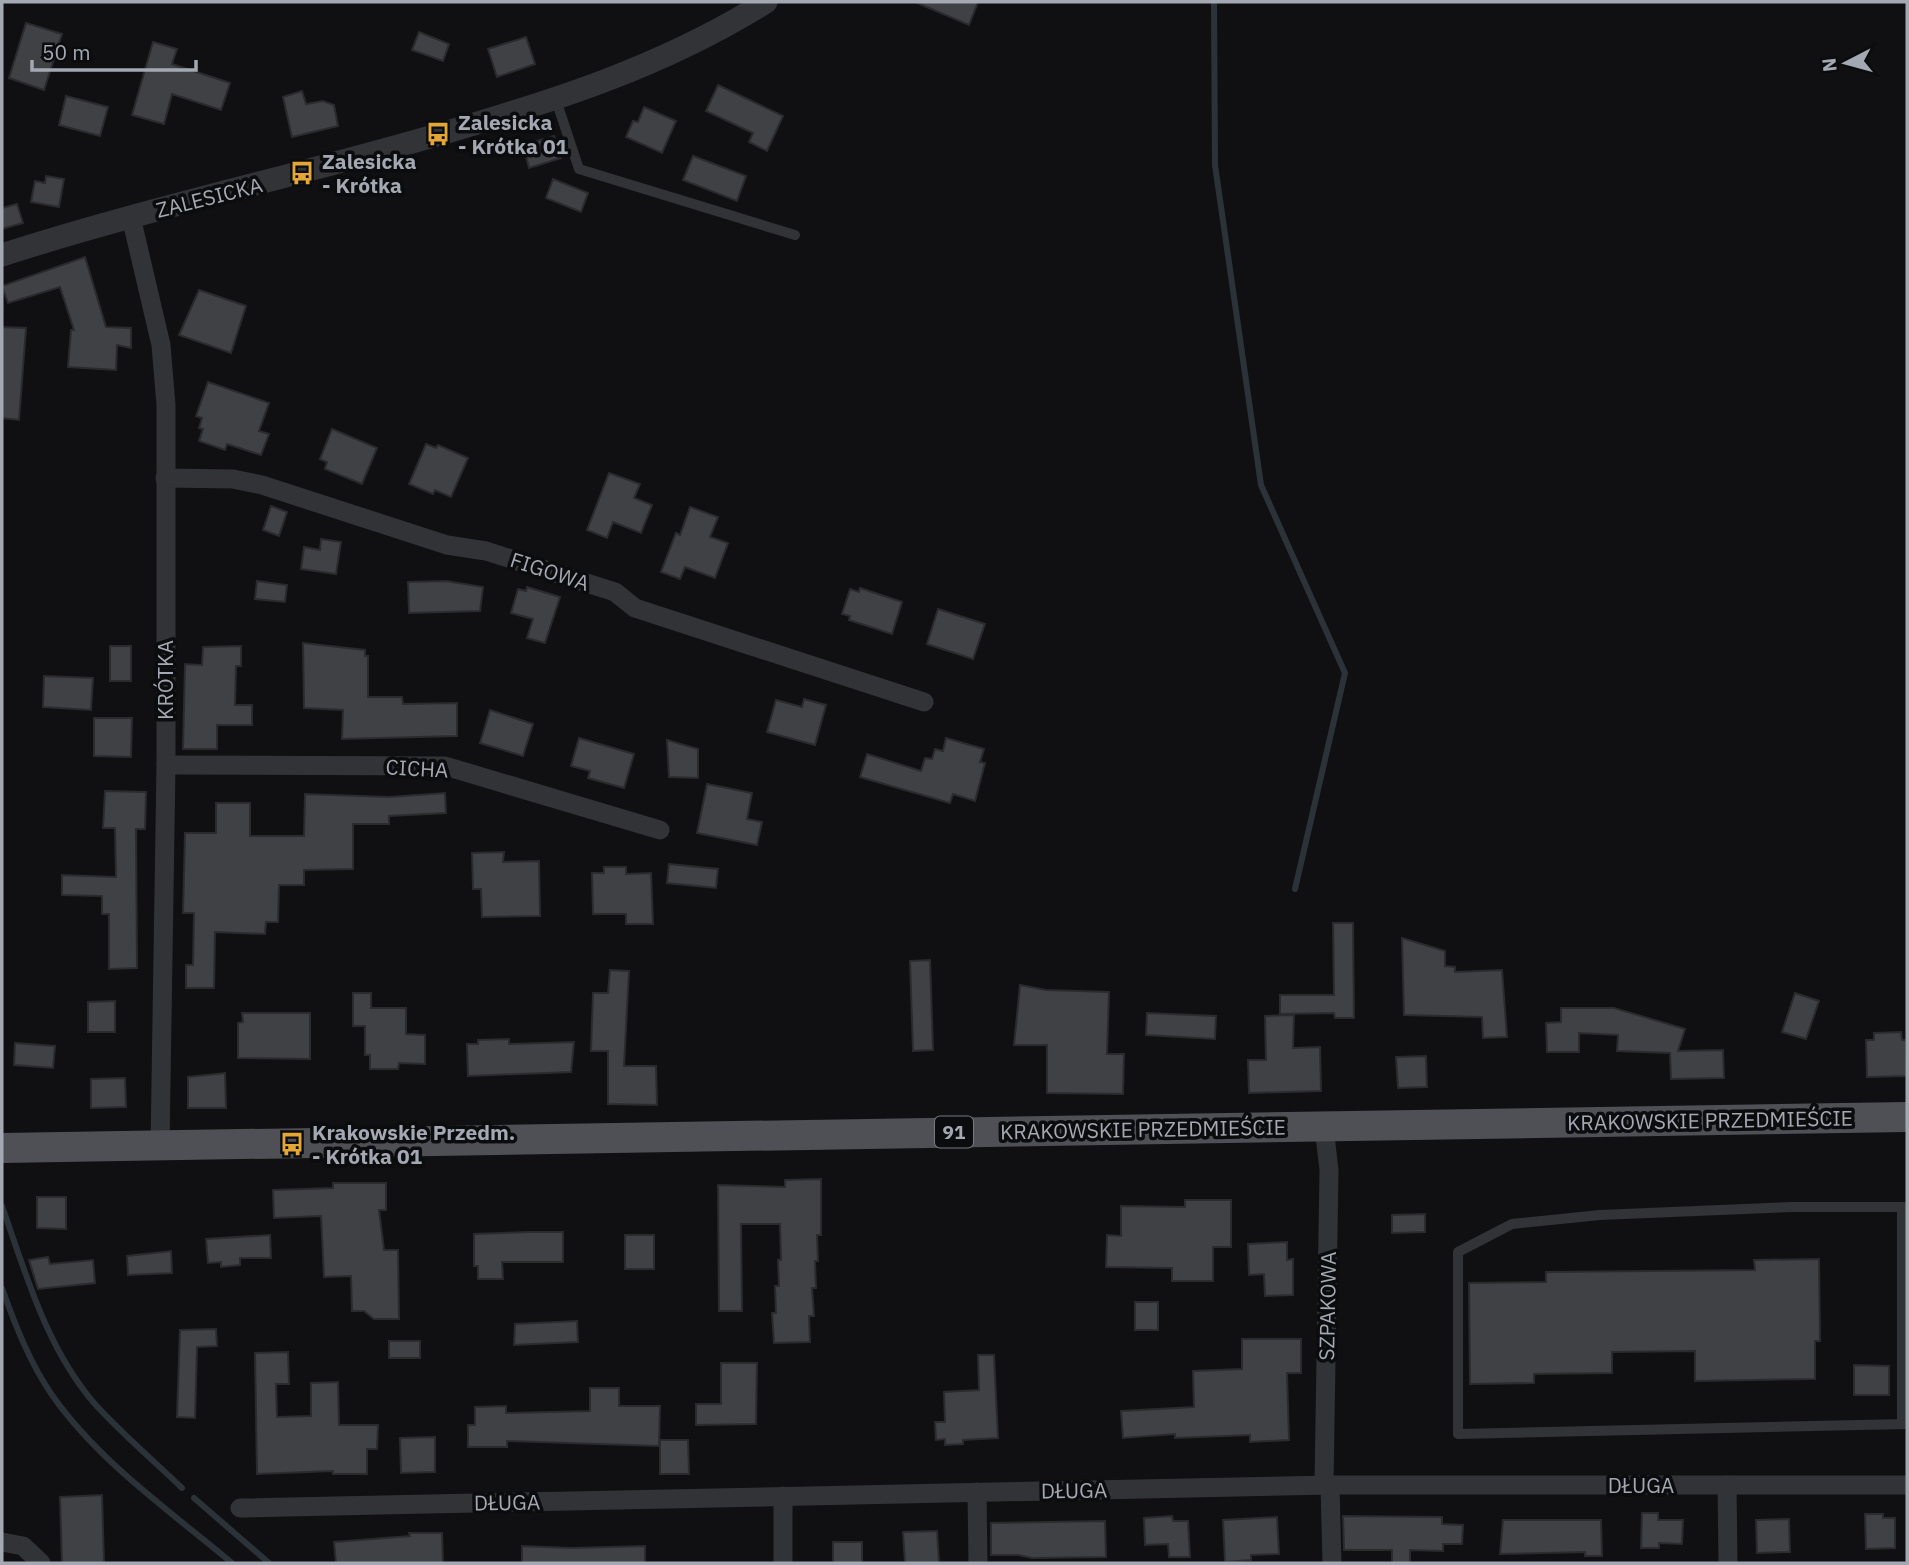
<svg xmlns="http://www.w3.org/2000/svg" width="1909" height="1565" viewBox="0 0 1909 1565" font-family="'IBM Plex Sans',sans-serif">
	<rect width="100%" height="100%" fill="#101012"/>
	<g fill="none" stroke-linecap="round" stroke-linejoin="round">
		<g stroke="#2b3339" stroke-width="6">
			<polyline points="1214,2 1215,165 1261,485 1345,673 1295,889"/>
			<path d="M2,1206C26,1274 46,1347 94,1403C121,1433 153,1460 182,1488"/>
			<path d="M2,1288C15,1325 30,1363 52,1395C99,1462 170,1511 232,1563"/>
			<polyline points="194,1498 269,1563"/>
		</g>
	</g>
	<g fill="#3f4145" stroke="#2b2b2e" stroke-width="2">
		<polygon points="915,2 978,2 969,25"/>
		<polygon points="26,23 62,34 44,90 9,78"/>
		<polygon points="419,32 449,44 443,61 412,50"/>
		<polygon points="526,37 535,64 497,77 488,49"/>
		<polygon points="153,42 177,49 172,64 230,83 221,110 172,94 164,124 132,115"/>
		<polygon points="718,85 783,116 767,151 749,142 753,133 706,111"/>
		<polygon points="302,91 306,104 323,101 334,105 338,126 292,137 283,97"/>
		<polygon points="66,96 108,107 100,136 59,125"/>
		<polygon points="644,107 676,121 662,153 626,137 633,121 638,122"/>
		<polygon points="554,136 561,158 529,168 523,145"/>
		<polygon points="693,156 746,176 737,201 683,180"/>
		<polygon points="46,176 64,179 59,207 31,202 35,181 45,183"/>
		<polygon points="553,179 588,193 581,212 546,198"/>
		<polygon points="17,204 23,223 2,229 2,208"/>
		<polygon points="85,257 106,327 131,328 131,348 117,345 116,370 68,367 71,330 74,330 60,287 8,303 2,286"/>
		<polygon points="199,290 246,306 231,353 179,335"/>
		<polygon points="2,327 26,328 19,420 2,418"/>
		<polygon points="208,382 269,403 259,431 269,434 261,455 227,444 225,450 199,441 203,429 199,428 202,418 196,416"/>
		<polygon points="332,429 377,448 362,484 325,469 327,462 320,459"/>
		<polygon points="426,444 436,448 438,445 468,458 451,497 435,490 433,494 409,484"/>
		<polygon points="609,473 640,484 634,498 652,505 641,533 613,522 607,538 587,530"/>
		<polygon points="271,506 287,512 279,536 263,530"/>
		<polygon points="690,507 718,517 710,537 728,543 715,578 685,567 680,579 661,572 676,533 680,535"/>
		<polygon points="321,539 341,542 336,574 301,569 304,547 320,550"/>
		<polygon points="257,581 287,585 285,602 255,599"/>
		<polygon points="446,581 483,587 480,611 409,613 408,582"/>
		<polygon points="527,587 560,597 545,643 527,638 533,619 511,613 518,589 526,591"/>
		<polygon points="860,588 902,602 892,634 849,620 850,616 842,614 850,589 859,592"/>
		<polygon points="938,609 985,624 973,659 927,644"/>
		<polygon points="303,643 365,650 365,656 368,656 368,697 402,697 403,704 457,703 457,736 342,739 343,710 304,708"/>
		<rect x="110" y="646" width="21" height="35"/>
		<polygon points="241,646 241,666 236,666 235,705 252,705 252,725 217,725 217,749 183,749 185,664 202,665 203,647"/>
		<polygon points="44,676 93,678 91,710 43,707"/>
		<polygon points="804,699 826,705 815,745 767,732 776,700 802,707"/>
		<polygon points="490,710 533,724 523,756 480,743"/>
		<polygon points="94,718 132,718 131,757 94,756"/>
		<polygon points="579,738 634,754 624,788 588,778 590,771 571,766"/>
		<polygon points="946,738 984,749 980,762 985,763 975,801 953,794 950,803 860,777 867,754 921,771 925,758 932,759 935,749 943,751"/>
		<polygon points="667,740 698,749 698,778 669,777"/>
		<polygon points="707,784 752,793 747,819 762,822 757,845 697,833"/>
		<polygon points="105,791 146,792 145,829 136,829 137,968 109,969 109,914 102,914 102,896 62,895 62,875 116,877 115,828 103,828"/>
		<polygon points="445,793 446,813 389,816 389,824 353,824 353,869 304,870 304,885 279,885 278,922 266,922 265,934 215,932 214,988 186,988 186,965 193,965 194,913 183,913 185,833 216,833 216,803 250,803 250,836 304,836 305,794 389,797"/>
		<polygon points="504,852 503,862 539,861 540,916 482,917 481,889 473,889 472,853"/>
		<polygon points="669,864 718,869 716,888 667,883"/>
		<polygon points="604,867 626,867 626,874 651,873 653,924 626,924 626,914 593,914 592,873 604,873"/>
		<polygon points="1333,923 1353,923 1354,1018 1335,1018 1334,1013 1280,1014 1280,995 1334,995"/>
		<polygon points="1402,938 1445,951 1445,966 1455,967 1455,972 1502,970 1507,1037 1483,1038 1482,1017 1404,1015"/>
		<polygon points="930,960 933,1050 913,1051 910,961"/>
		<polygon points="610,970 629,971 624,1066 656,1066 657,1105 608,1104 608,1051 591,1051 593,993 608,993"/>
		<polygon points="1020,985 1046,990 1109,992 1107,1054 1124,1054 1123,1094 1047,1093 1047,1045 1014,1045"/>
		<polygon points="353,993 371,993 371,1008 406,1008 406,1034 425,1035 425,1064 399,1063 398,1069 370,1069 370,1055 365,1055 365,1026 353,1026"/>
		<polygon points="1795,993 1819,1001 1806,1039 1782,1032"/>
		<polygon points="115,1001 115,1032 88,1032 88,1002"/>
		<polygon points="1561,1008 1614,1008 1685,1029 1678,1051 1723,1050 1724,1078 1671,1079 1670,1053 1617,1051 1618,1035 1579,1033 1579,1052 1547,1052 1546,1023 1561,1022"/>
		<polygon points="242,1013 310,1013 310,1059 238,1058 238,1023 243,1022"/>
		<polygon points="1147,1013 1216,1016 1215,1039 1146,1035"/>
		<polygon points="1294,1015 1293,1048 1320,1047 1321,1091 1249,1093 1248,1060 1266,1060 1265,1016"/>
		<polygon points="1901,1032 1902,1040 1906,1040 1907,1076 1867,1077 1866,1040 1874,1040 1874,1033"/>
		<polygon points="509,1039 509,1044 574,1042 571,1072 468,1076 467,1044 478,1044 478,1040"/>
		<polygon points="15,1043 55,1046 53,1068 14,1065"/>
		<polygon points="1426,1056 1427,1087 1398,1088 1396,1057"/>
		<polygon points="225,1073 226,1108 188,1108 188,1077"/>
		<polygon points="125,1078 126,1107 91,1108 91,1079"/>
		<polygon points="821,1179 821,1235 817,1235 818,1261 815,1261 816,1288 812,1288 814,1316 809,1316 810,1342 774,1343 772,1313 776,1313 775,1286 779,1286 778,1260 781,1260 780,1224 741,1224 742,1311 719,1311 718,1185 785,1187 785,1180"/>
		<polygon points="333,1183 386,1183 386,1210 379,1210 384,1250 398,1250 399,1319 374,1319 364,1311 352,1311 351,1276 324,1277 321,1216 274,1218 273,1190 333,1188"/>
		<polygon points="37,1197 66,1197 66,1229 37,1228"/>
		<polygon points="1185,1200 1231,1200 1231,1247 1213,1247 1213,1281 1172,1281 1172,1268 1106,1267 1107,1235 1121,1236 1121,1206 1185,1207"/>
		<polygon points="1425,1214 1425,1232 1392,1233 1392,1215"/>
		<polygon points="529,1232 563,1232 563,1262 502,1262 503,1279 478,1279 478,1266 474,1266 474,1234"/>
		<polygon points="270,1235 271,1258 240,1258 240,1265 221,1267 221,1262 208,1263 206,1239"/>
		<rect x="625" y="1235" width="29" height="34"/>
		<polygon points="1287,1242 1287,1260 1293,1259 1293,1295 1265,1296 1264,1274 1249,1275 1248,1244"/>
		<polygon points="171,1251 172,1273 128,1275 127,1256"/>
		<polygon points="48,1257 50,1264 93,1260 95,1283 38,1289 29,1260"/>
		<polygon points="1819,1259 1820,1341 1815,1341 1815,1379 1695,1381 1695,1351 1612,1352 1612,1373 1534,1374 1534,1383 1470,1384 1469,1283 1546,1282 1546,1272 1755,1270 1754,1260"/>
		<rect x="1135" y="1302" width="23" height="28"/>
		<polygon points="577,1321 578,1342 514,1345 515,1324"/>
		<polygon points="216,1329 217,1346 197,1347 195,1418 177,1417 180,1330"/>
		<polygon points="1242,1339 1301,1339 1301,1373 1287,1373 1289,1440 1250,1442 1250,1435 1175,1438 1175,1434 1123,1438 1121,1411 1194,1407 1193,1371 1242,1369"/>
		<rect x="389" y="1341" width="31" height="17"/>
		<polygon points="288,1352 289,1384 276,1384 277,1417 311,1416 311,1383 338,1382 339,1425 378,1425 377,1449 367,1449 367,1474 333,1474 333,1471 257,1474 255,1353"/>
		<polygon points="978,1355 994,1355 998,1438 963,1440 963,1444 945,1445 945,1439 936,1440 935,1422 945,1422 944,1392 979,1390"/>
		<polygon points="721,1363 757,1363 756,1424 696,1425 696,1404 721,1404"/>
		<polygon points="1854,1365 1889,1366 1889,1395 1854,1395"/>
		<polygon points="590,1388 619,1388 619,1406 660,1406 659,1446 507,1441 507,1447 468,1447 468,1425 475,1425 475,1407 506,1406 506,1413 590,1411"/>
		<polygon points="435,1437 435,1472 401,1473 400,1438"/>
		<polygon points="660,1440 688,1440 689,1474 660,1474"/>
		<polygon points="102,1495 104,1563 62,1563 60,1497"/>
		<polygon points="1642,1513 1658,1513 1658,1520 1683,1520 1682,1544 1659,1543 1659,1548 1641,1548"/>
		<polygon points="1865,1514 1883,1514 1883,1518 1895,1518 1895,1548 1866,1549"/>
		<polygon points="1172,1516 1173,1521 1188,1521 1190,1557 1169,1557 1168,1544 1145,1545 1144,1518"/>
		<polygon points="1343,1516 1442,1517 1442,1524 1463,1525 1462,1544 1443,1544 1443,1551 1410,1550 1410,1563 1392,1563 1392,1550 1344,1550"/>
		<polygon points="1277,1517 1279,1554 1251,1555 1251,1560 1225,1562 1223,1520"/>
		<polygon points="1789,1519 1790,1552 1757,1553 1756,1520"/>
		<polygon points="1503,1520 1601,1520 1602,1556 1585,1556 1585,1552 1500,1554"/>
		<polygon points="1105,1521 1106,1557 1032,1558 1018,1555 991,1555 991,1523"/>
		<polygon points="937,1531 939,1563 905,1563 903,1532"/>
		<polygon points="409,1533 442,1533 443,1563 336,1563 334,1542 410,1536"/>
		<rect x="833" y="1542" width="29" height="21"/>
		<polygon points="522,1546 571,1548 645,1546 645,1563 522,1563"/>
	</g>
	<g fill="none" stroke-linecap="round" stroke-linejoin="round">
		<g stroke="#323336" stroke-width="10">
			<polyline points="556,100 579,169 795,235"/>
			<polyline points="1902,1207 1902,1424"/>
			<polyline points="1907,1207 1791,1207 1600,1215 1512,1224 1458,1252 1458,1434 1907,1424"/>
		</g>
		<g stroke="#323336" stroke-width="19">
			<polyline points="131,217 161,345 166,405 166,765 160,1146"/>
			<polyline points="165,478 233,479 262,485 447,545 486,551 615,592 635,608 924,702"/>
			<polyline points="166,765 445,766 660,830"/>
			<polyline points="1324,1127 1329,1170 1324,1485"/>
			<polyline points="1330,1485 1332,1563"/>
			<polyline points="1727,1485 1728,1563"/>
			<polyline points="977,1492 978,1563"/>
			<polyline points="240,1508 1330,1485 1907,1485"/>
			<polyline points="2,1542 23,1546 41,1563"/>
			<polyline points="783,1563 783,1496"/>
		</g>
		<path stroke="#323336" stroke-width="23" d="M2,255C145,209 292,177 437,135C554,101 662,67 766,2"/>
		<polyline stroke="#4e5055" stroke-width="30" points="2,1148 1907,1117"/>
	</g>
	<defs>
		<g id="bus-bare" transform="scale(1.89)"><path d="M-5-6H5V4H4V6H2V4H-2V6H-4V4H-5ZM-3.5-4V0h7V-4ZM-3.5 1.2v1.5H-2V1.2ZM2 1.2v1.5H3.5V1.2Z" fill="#e4a636" stroke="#0b0c0d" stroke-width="2.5" paint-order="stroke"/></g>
	</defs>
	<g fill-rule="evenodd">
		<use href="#bus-bare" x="438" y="134"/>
		<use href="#bus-bare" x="302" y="173"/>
		<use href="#bus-bare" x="292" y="1144"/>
	</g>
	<g text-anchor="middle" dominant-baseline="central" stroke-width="7" stroke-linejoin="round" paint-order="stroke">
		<rect fill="#0b0c0d" stroke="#757980" stroke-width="2" x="935" y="1116.5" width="38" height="31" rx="5"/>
		<g font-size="19" font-weight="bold" fill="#a3a8b2">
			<text x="954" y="1132">91</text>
		</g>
		<g font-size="21" font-weight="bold" fill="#a3a8b2" stroke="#0b0c0d" text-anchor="start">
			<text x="458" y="122">Zalesicka<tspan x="458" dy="24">- Krótka 01</tspan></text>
			<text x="322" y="161">Zalesicka<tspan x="322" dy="24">- Krótka</tspan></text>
			<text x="312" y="1132">Krakowskie Przedm.<tspan x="312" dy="24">- Krótka 01</tspan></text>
		</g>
		<g font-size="21" fill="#a3a8b2" stroke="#0b0c0d">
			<text transform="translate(209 197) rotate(-14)">ZALESICKA</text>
			<text transform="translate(550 571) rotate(18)">FIGOWA</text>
			<text transform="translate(165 680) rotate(-90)">KRÓTKA</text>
			<text transform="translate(417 768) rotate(3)">CICHA</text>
			<text transform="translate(1710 1120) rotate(-1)">KRAKOWSKIE PRZEDMIEŚCIE</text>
			<text transform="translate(1143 1129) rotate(-1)">KRAKOWSKIE PRZEDMIEŚCIE</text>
			<text transform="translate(1327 1306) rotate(-89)">SZPAKOWA</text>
			<text x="1641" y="1485">DŁUGA</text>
			<text transform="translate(1074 1490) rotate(-1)">DŁUGA</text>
			<text transform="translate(507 1502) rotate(-1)">DŁUGA</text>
		</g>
	</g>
	<rect width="1909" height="1565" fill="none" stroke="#a3a8b2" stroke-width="7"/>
	<g transform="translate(1846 63) rotate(264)" stroke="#0b0c0d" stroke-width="5" paint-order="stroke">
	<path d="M0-5L12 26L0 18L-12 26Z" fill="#a3a8b2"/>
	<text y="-10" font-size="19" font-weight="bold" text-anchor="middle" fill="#a3a8b2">N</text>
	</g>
	<path d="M32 60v10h164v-10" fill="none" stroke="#a3a8b2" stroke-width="3.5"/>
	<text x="42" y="60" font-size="21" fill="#a3a8b2" stroke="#0b0c0d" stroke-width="5" paint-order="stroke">50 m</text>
</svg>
